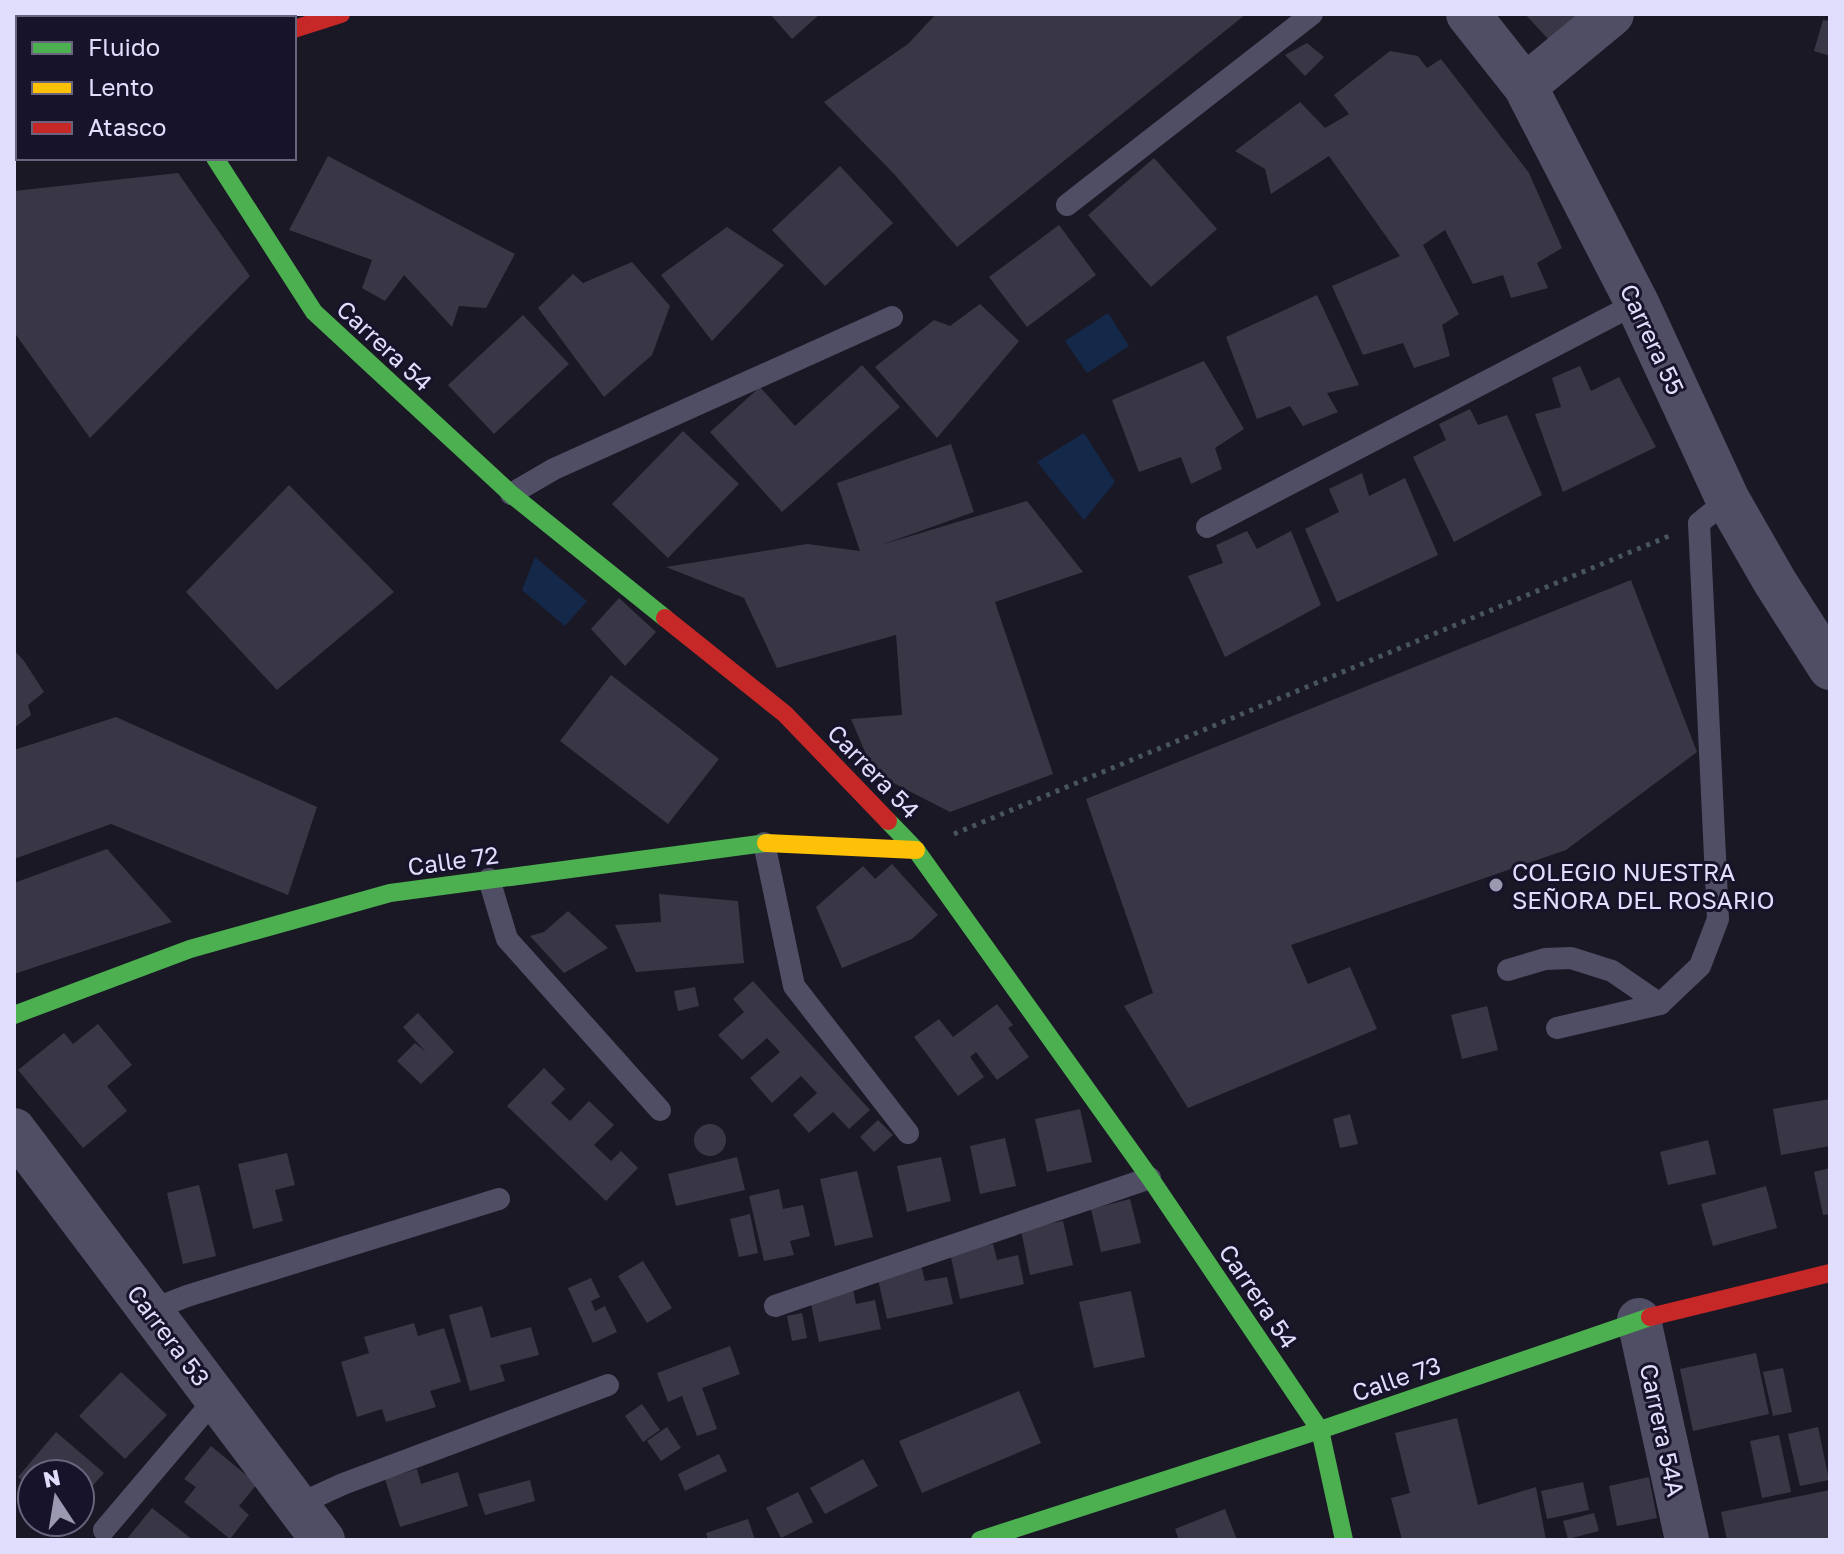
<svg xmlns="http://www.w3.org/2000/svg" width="1844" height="1554" viewBox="0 0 1844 1554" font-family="'Golos Text',sans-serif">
	<rect width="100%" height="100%" fill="#1a1825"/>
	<polygon fill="#173030" points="14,14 151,14 135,18 18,18 18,46 14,47"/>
	<g fill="#14284a">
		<polygon points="1108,313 1129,346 1087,373 1065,341"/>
		<polygon points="1084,433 1115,482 1084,520 1037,462"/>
		<polygon points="535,557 587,601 565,626 522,590"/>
	</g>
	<g fill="#393746">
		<polygon points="770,14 820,14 792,39"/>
		<polygon points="936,14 1246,14 957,247 895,175 824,102 908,44"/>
		<polygon points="1525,14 1582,14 1550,41"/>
		<polygon points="1823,20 1830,21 1830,56 1814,51"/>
		<polygon points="1307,43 1324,57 1305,76 1285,55"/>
		<polygon points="1390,51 1418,56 1427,68 1441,59 1529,173 1562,248 1537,263 1548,288 1511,298 1503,275 1473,284 1445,230 1423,245 1459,314 1442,325 1450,356 1414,368 1403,343 1363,355 1332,286 1400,256 1329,156 1271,194 1265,169 1235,151 1300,102 1325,128 1349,114 1334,95"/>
		<polygon points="328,156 515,254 486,308 459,306 452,327 404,275 385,301 362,288 372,260 289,230"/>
		<polygon points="1154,158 1217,229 1151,287 1088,215"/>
		<polygon points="840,166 893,223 825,286 772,230"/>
		<polygon points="178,173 250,276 90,438 14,332 14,191"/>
		<polygon points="1059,225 1096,275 1027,327 989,277"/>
		<polygon points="727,227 784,265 712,341 661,275"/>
		<polygon points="632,262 670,306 652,355 604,397 538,308 573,274 583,283"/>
		<polygon points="1317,295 1359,385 1327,393 1338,412 1303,426 1290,406 1257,419 1226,337"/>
		<polygon points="980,304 1019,341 937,438 875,367 934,320 950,326"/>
		<polygon points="523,315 569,364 494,434 448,385"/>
		<polygon points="1204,361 1244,429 1215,448 1222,469 1191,484 1181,457 1139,472 1112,400"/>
		<polygon points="862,365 900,407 782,512 710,432 760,387 795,426"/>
		<polygon points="1580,366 1591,391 1619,377 1656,447 1563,492 1535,414 1561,407 1552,378"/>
		<polygon points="1470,409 1478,425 1507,415 1542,495 1454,542 1413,457 1446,440 1439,424"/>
		<polygon points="683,431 739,484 668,558 612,504"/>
		<polygon points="951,444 974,512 881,545 1027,501 1083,572 995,602 1053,774 950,812 874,773 851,719 902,715 896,635 777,668 744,598 666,567 807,544 860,551 837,483"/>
		<polygon points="1362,473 1369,496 1405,478 1438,555 1337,602 1305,529 1339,512 1329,489"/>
		<polygon points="289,485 394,592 277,690 186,592"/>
		<polygon points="1247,531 1257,549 1291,531 1321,605 1225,657 1188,576 1223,563 1216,545"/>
		<polygon points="1631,580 1697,752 1566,850 1291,945 1308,984 1350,967 1377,1029 1188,1108 1124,1006 1153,993 1086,799"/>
		<polygon points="619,598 656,632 625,666 591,629"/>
		<polygon points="14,650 24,661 44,692 28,705 31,715 14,728"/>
		<polygon points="611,675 719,759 668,824 560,741"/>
		<polygon points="116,717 317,807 288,895 111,824 14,859 14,750"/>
		<polygon points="107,849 172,922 14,974 14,883"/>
		<polygon points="892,864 938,915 912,939 842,968 816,907 863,866 875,879"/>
		<polygon points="659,894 738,901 744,963 636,972 615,925 661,922"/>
		<polygon points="568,911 608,948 564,973 530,936 544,932"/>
		<polygon points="753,981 870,1110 849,1129 833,1112 809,1133 793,1115 817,1093 801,1076 772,1103 750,1078 780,1052 767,1038 742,1060 718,1035 744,1012 733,999"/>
		<polygon points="695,987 699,1006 678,1011 674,991"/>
		<polygon points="997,1004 1013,1025 1008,1028 1029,1057 997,1080 976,1052 970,1057 984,1077 958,1096 914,1037 939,1019 953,1037"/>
		<polygon points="1487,1006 1498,1050 1462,1059 1451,1015"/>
		<polygon points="418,1013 454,1052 421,1084 397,1061 415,1043 426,1052 403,1027"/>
		<polygon points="98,1024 132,1065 107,1086 127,1111 83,1148 18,1070 64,1033 73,1044"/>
		<polygon points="544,1068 565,1089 551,1103 570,1121 589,1101 614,1125 594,1145 611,1161 621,1151 638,1168 606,1201 507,1106"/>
		<polygon points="1830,1099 1830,1146 1781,1155 1773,1109"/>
		<polygon points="1080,1109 1092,1162 1047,1172 1035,1119"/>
		<polygon points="1350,1114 1358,1144 1340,1148 1333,1119"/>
		<polygon points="878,1120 893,1135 874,1152 860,1137"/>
		<circle cx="710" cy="1140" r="16"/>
		<polygon points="1005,1138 1016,1186 980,1194 970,1146"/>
		<polygon points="1708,1140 1716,1174 1668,1185 1660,1152"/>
		<polygon points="287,1153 295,1185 275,1190 283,1221 253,1229 238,1164"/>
		<polygon points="737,1157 745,1190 676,1206 668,1174"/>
		<polygon points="941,1157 951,1201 907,1212 897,1166"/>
		<polygon points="1830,1168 1830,1214 1823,1215 1814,1172"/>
		<polygon points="857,1171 873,1237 835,1246 820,1179"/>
		<polygon points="199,1185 216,1256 183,1264 167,1193"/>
		<polygon points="1766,1186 1777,1228 1713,1246 1701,1204"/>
		<polygon points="779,1189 783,1209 803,1205 810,1236 790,1241 794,1255 764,1261 749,1196"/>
		<polygon points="1130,1199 1141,1243 1101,1252 1091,1209"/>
		<polygon points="750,1214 758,1253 739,1257 730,1219"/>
		<polygon points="1063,1221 1073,1265 1030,1275 1021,1230"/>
		<polygon points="993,1244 997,1260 1018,1255 1024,1284 960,1299 950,1253"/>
		<polygon points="643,1261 672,1308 647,1323 618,1276"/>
		<polygon points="921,1265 925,1281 947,1277 953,1304 887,1319 877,1275"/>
		<polygon points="591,1278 600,1297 591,1301 595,1311 605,1306 617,1332 593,1343 568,1288"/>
		<polygon points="853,1289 856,1304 875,1300 881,1329 819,1342 810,1299"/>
		<polygon points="1131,1291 1145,1357 1094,1368 1079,1302"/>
		<polygon points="482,1306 491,1338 531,1327 539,1355 500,1365 505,1381 470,1391 449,1315"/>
		<polygon points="802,1313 807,1338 792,1341 787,1316"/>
		<polygon points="414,1323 418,1336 444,1328 461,1382 430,1391 436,1407 386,1422 382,1409 357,1417 341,1362 369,1353 364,1337"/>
		<polygon points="730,1346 740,1374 702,1388 717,1429 697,1436 682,1396 668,1402 657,1373"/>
		<polygon points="1756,1353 1769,1414 1693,1431 1680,1369"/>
		<polygon points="1783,1368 1792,1412 1773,1416 1763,1372"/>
		<polygon points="121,1372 167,1415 125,1459 79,1416"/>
		<polygon points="1019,1391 1041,1443 922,1493 899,1441"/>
		<polygon points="642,1404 660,1430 643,1442 625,1416"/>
		<polygon points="1457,1418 1478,1505 1536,1487 1546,1540 1402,1540 1391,1498 1410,1493 1395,1433"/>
		<polygon points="667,1427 681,1448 661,1461 647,1441"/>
		<polygon points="1818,1427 1829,1480 1800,1486 1788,1434"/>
		<polygon points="56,1432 104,1473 80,1500 80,1474 32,1474 32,1489 18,1477"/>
		<polygon points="1779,1435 1791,1492 1762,1498 1750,1441"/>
		<polygon points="211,1446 257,1484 239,1506 249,1515 230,1539 184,1502 196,1487 184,1479"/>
		<polygon points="719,1454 727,1471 685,1491 678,1474"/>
		<polygon points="863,1459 878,1486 825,1514 810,1488"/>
		<polygon points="417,1469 421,1484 458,1472 468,1506 400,1527 385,1479"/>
		<polygon points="1649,1477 1657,1518 1617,1526 1609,1486"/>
		<polygon points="530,1480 535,1501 485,1515 478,1494"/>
		<polygon points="1583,1482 1589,1510 1547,1519 1541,1491"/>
		<polygon points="1830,1490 1830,1540 1727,1540 1721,1512"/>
		<polygon points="798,1492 813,1522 781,1538 766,1508"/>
		<polygon points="152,1508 193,1540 126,1540"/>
		<polygon points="1225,1509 1237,1540 1179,1540 1175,1529"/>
		<polygon points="1594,1513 1599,1531 1568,1539 1563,1521"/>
		<polygon points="748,1519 755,1540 708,1540 706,1533"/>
	</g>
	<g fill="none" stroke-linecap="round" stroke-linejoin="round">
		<polyline stroke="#495461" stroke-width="5" stroke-dasharray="4 6" stroke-linecap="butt" points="954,834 1669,536"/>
		<g stroke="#4f4e64" stroke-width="22">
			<polyline points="1067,205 1312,14"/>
			<polyline points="511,494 554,469 892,317"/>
			<polyline points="1207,527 1637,303"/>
			<polyline points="764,843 794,986 908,1133"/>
			<polyline points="489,879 507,939 660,1110"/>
			<polyline points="1508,970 1545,959 1571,958 1612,971 1660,1004"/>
			<polyline points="1557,1028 1660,1004 1700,966 1718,919 1699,523 1728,500"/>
			<polyline points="775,1306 1150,1178"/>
			<polyline points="151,1310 187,1296 499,1199"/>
			<polyline points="297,1505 343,1484 608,1385"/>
			<polyline points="104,1530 216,1398"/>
		</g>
		<g stroke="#4f4e64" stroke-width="44">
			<polyline points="1468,14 1525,86 1637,303 1728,500 1775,582 1830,668"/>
			<polyline points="1525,86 1612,14"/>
			<polyline points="14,1130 323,1540"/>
			<polyline points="1639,1320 1687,1540"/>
		</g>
		<g stroke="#4caf50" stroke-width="18">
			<polyline points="14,110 18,109"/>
			<polyline points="215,158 314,312 511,494 665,618"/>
			<polyline points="888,821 916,850 1150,1178 1320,1430 1344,1540"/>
			<polyline points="14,1015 190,949 390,893 766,843"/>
			<polyline points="980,1540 1320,1430 1650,1317"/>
		</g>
		<polyline stroke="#ffc107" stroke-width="18" points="766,843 916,850"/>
		<g stroke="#c62828" stroke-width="18">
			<polyline points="294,29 341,14"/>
			<polyline points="665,618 785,714 888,821"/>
			<polyline points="1650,1317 1830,1273"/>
		</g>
	</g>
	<circle fill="#9b99b1" stroke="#17132a" stroke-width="3" cx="1496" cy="885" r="8"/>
	<g text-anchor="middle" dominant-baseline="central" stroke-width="6" stroke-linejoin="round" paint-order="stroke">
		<g font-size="24" fill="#e1defd" stroke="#17132a">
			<text transform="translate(1653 339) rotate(65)">Carrera 55</text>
			<text transform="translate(385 345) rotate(43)">Carrera 54</text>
			<text transform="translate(874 771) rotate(46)">Carrera 54</text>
			<text transform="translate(453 860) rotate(-8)">Calle 72</text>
			<text transform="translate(1259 1296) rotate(56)">Carrera 54</text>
			<text transform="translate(169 1335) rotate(53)">Carrera 53</text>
			<text transform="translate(1396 1378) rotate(-19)">Calle 73</text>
			<text transform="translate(1663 1430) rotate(78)">Carrera 54A</text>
		</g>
		<g font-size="24" fill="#e1defd" stroke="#17132a" text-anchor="start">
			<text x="1512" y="871">COLEGIO NUESTRA<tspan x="1512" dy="28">SEÑORA DEL ROSARIO</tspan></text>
		</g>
	</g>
	<rect width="1844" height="1554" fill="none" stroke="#e1defd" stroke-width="32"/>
	<rect x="16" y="16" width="280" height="144" fill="#17132a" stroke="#68647e" stroke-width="2"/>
	<rect x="32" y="42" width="40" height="12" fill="#4caf50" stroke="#68647e" stroke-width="2"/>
	<text x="88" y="56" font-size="24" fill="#e1defd">Fluido</text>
	<rect x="32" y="82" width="40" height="12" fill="#ffc107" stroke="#68647e" stroke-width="2"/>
	<text x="88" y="96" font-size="24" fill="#e1defd">Lento</text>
	<rect x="32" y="122" width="40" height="12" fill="#c62828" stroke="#68647e" stroke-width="2"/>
	<text x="88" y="136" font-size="24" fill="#e1defd">Atasco</text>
	<g transform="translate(56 1498) rotate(348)"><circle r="38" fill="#17132a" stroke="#68647e" stroke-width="2"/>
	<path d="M0-6L14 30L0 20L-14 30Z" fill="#9b99b1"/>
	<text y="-12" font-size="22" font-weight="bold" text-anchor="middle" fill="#e1defd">N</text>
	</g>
</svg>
